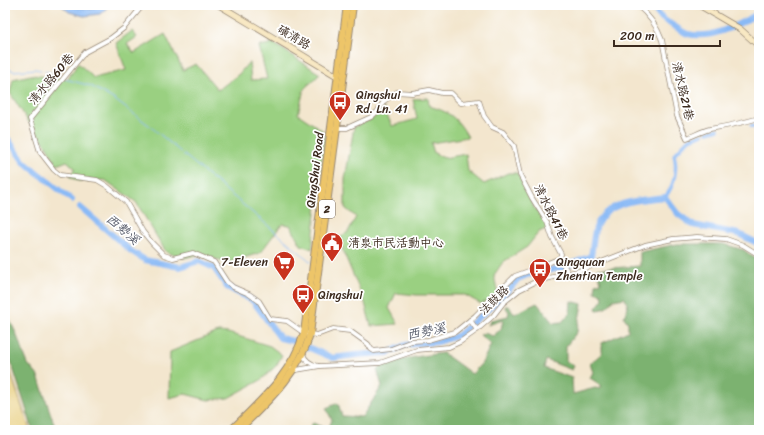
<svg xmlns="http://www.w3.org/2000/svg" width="764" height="435" viewBox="0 0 764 435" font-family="Sriracha,'LXGW WenKai TC',sans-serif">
	<rect width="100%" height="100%" fill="#fff"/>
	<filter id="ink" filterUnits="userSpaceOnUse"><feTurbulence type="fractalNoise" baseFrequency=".025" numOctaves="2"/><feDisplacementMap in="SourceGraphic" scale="8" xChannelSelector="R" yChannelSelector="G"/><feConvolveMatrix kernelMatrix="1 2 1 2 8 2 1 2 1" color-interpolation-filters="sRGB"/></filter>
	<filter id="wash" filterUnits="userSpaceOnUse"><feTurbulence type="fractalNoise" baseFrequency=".012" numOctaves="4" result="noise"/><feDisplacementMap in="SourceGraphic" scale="16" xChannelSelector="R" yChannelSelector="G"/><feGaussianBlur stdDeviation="0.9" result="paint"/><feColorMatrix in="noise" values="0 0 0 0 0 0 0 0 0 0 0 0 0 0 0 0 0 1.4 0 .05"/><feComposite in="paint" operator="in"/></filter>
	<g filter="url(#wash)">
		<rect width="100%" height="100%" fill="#f3e6ce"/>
		<g fill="#9ad081" stroke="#6a7d50">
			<polygon points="132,31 137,37 127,44 134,53 165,34 183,70 196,64 218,90 239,74 249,62 251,80 267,79 259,46 271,44 270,41 320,74 304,89 298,114 325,132 312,249 301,245 290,225 282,224 260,253 226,263 202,254 184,258 166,252 136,202 105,180 78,181 70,177 75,168 67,161 57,165 46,145 28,121 10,93 13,79 31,75 68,79 78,63 94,78 126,70 116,43"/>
			<path d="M428,98L429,106C450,112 457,118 468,137L431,143L434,153L444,158L466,154L468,171L484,184L508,173H517L535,209L550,227L539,232L527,247L503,262L494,275L498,295L481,304L465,295H417L396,293L389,308L398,324L371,326L365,303L338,239L348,232L356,217L345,208V179L354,127L372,119L384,108L392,126L417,119L413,99Z"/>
			<polygon points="218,332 228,333 270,346 282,355 276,366 261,380 228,398 208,400 185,394 169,398 170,352"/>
		</g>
		<g fill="#7bb26f" stroke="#5b6e46">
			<path d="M677,244H723L744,250L759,262V430H315L310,426L313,423L328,429L332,420L326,408L338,403L342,416L362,417L382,386L377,370C386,360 428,355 443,353L472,374L482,363L491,344L480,335L484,333L493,336L501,329L503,320L488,325L491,320L508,316L509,312L505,306H509L514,314L537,303L553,323L562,322L570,313L571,301L582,304L578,325L577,332L566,346V361L574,366L572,370L546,360L544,368L572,378L573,394L595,388L600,389L602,386L590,378L593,372L590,364L602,353V343L628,331V323L624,317L628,307L625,298L613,300C608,307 606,309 597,310L596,308L603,299L602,294L595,292L596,284L601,282L597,269L640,266V252Z"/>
			<polygon points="5,310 15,331 28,364 38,376 56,430 33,430 5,343"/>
		</g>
		<polygon fill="#eeda9e" stroke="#94825e" points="5,356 30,430 5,430"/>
		<polygon fill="#8abaf6" stroke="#62728a" points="61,5 70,5 71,6 92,9 98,5 110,5 100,14 84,16 69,12"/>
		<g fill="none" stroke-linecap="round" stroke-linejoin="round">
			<g stroke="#8abaf6" stroke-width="1">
				<polyline points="5,66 13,71 36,69 62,75"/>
				<polyline points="65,79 91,86 115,100 150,126 311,262"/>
			</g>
			<g stroke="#8abaf6" stroke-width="3.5">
				<polyline points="751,126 759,128"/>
				<polyline points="708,132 718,129"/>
				<path d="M665,197C674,187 678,168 674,155L689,139L703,134"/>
			</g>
			<g stroke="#8abaf6" stroke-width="6">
				<path d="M653,5C655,13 662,19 669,23C675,26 682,32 688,34C712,40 739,24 759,13"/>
				<polyline points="5,135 24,162 72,200"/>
				<path d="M80,207L131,251L145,260L180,267L199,261L214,268L227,287L253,301L280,338L293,341L333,358L356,355L388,353L405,345L438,342L459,335L504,295L518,279L527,275L564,267L591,256C593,246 593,234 597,225C607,200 642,200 665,197L678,214L693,225L739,234L759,244"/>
			</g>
		</g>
	</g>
	<g filter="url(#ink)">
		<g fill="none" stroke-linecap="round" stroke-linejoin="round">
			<g stroke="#978876" stroke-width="5.5">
				<g id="street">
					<polyline points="143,5 124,28 111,38 85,52 30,119 40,152 54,170 60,175 97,180 107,186 126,202 143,232 152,243 164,255 173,258 193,253 214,262 227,282 233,287 249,294 259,301 270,319 287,321 304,333 310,334 317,335 333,329 350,331 368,344 371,349 374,351 391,349 412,341 428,340 455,332 475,316 515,276 534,269 560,258"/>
					<path d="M637,5C649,15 657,26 662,40L677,116L687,138C695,135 702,131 710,129C727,126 743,123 759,118"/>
					<polyline points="335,128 347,128 371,117 378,111 384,101 397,92 412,93 429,90 442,93 451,93 461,103 479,101 484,116 492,127 503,132 514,146 520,175 532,198 547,222 552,237 561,254 560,258 568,273"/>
					<polyline points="470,320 477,330"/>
					<path d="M303,354C305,361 311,364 318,366"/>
					<polyline points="292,368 296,370 320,366 380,363 417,350 449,347 460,342 477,330 493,316 503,303 519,290 537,281 578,271 645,245 673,239 697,237 726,239 743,245 759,255"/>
				</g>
			</g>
			<g stroke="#978876" stroke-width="7">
				<g id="secondary">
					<polyline points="219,5 337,76"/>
					<polyline points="699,5 740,29 759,46"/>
				</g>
			</g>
			<g stroke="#978876" stroke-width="8">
				<g id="primary">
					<path d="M231,430C261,400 291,375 304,333L347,5"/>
					<path d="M239,430C267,402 299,374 310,334L353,5"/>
				</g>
			</g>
			<use href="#street" stroke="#fff" stroke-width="4"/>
			<use href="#secondary" stroke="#f8e8c3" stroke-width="5.5"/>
			<use href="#primary" stroke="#edc569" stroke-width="6"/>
		</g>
	</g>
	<defs>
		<g id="bus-pin" transform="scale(1.15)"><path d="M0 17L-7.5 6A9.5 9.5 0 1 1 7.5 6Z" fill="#c8321e" stroke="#fff"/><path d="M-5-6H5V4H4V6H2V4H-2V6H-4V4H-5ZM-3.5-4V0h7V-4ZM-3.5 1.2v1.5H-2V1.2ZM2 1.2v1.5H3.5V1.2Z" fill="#fff"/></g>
		<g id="civic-pin" transform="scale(1.15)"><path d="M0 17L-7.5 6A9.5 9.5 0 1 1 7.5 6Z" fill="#c8321e" stroke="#fff"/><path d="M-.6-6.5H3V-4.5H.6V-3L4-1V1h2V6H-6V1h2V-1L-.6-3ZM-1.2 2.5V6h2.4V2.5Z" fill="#fff"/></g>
		<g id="supermarket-pin" transform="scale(1.15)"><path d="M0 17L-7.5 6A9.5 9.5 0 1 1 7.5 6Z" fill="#c8321e" stroke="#fff"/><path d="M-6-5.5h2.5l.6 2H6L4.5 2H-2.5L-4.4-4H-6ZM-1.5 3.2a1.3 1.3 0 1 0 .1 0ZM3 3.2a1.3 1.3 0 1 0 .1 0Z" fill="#fff"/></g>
	</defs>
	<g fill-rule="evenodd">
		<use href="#bus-pin" x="340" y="102"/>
		<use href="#civic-pin" x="332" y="243"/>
		<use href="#supermarket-pin" x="284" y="262"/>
		<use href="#bus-pin" x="540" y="269"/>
		<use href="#bus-pin" x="303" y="295"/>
	</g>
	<g text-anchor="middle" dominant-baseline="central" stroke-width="3.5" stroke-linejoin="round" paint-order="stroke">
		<rect fill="#fff" stroke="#766a62" stroke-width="1" x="319" y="200" width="16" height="18" rx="3"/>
		<g font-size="11" font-weight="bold" fill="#3b2a1e">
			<text x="327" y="209">2</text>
		</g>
		<g font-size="12" fill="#3b2a1e" stroke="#fff">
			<text transform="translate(294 37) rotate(31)">磺清路</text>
			<text transform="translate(51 79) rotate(-50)">清水路60巷</text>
			<text transform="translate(683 91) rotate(77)">清水路21巷</text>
			<text transform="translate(315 170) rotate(-83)">QingShui Road</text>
			<text transform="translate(551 212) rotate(63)">清水路41巷</text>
			<text transform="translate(494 300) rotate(-44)">法鼓路</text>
		</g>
		<g font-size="12" fill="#3b2a1e" stroke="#fff" text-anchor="start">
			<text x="356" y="95">Qingshui<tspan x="356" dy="14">Rd. Ln. 41</tspan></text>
			<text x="348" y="243">清泉市民活動中心</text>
			<text x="268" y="262" text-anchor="end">7-Eleven</text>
			<text x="556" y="262">Qingquan<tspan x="556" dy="14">Zhentian Temple</tspan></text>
			<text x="318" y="295">Qingshui</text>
		</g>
		<g font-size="13" font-style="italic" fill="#575c6a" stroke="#fff">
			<text transform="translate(123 229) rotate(40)">西勢溪</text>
			<text transform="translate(426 331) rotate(-11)">西勢溪</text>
		</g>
	</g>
	<rect width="764" height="435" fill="none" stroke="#fff" stroke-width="20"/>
	<path d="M614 40v6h106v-6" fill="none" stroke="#3b2a1e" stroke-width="2"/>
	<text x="620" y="40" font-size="12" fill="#3b2a1e" stroke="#ffffff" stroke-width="3" paint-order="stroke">200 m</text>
</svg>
